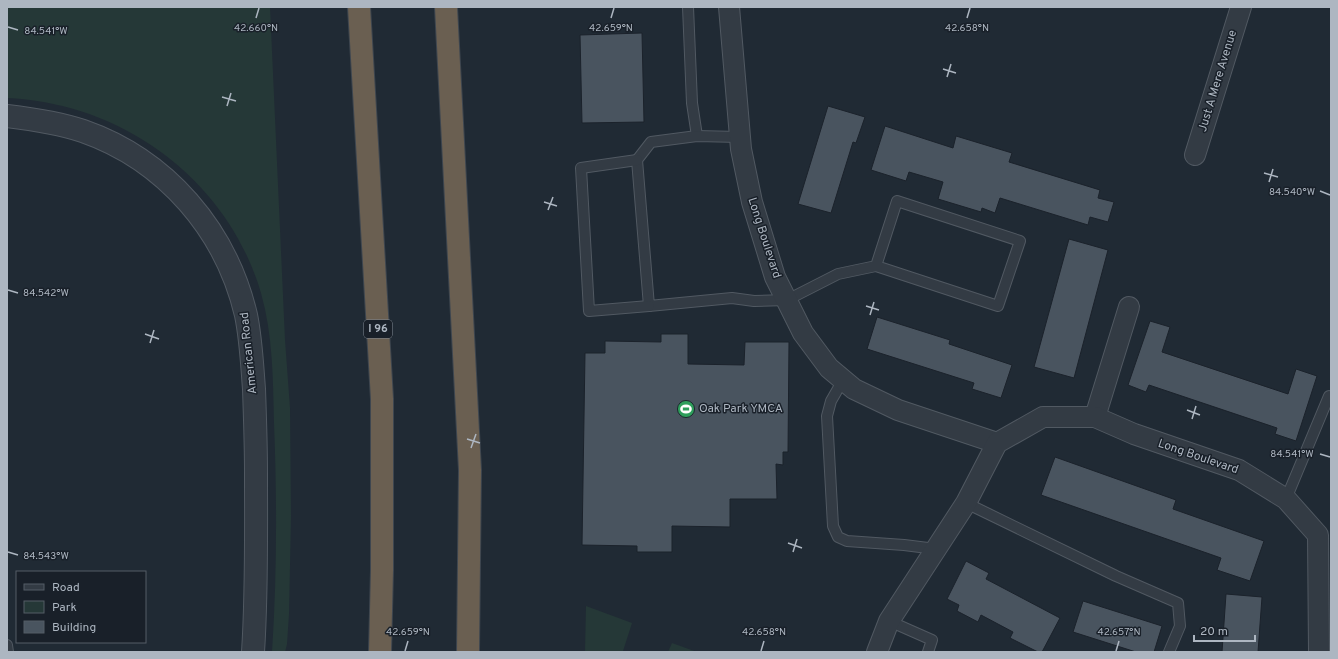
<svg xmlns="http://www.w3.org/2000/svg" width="1338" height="659" viewBox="0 0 1338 659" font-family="Overpass,sans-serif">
	<rect width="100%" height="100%" fill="#202a34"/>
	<g fill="#253837">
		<path d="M7,7H270L285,340L290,408L291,516L289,614L287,644L285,652H272C277,576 277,499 274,423C273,380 273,335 261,293C228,180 123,103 7,98Z"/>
		<polygon points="586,606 632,623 623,651 626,652 585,652"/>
		<polygon points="672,643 697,652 668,652"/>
	</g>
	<g fill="#49545f" stroke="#1b222b">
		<polygon points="642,33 644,122 582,123 580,35"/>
		<polygon points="828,106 865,117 856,143 853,142 831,213 798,204"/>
		<polygon points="885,126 953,148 956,136 1012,153 1009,162 1100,190 1098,198 1114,202 1108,222 1090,217 1088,225 1000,198 995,213 982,208 981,212 938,199 943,182 909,172 906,181 871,170"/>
		<polygon points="1069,239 1108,250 1074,378 1034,367"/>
		<polygon points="877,317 950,340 949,344 1012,365 1001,398 972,389 974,383 867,349"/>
		<polygon points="1150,321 1170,327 1162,352 1288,394 1296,369 1317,376 1296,441 1275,434 1277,428 1149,385 1146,392 1128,385"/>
		<polygon points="661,334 688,334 688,364 744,365 745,342 789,342 788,452 783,452 783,465 776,464 777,499 730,499 730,527 672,526 672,552 637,552 637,546 582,545 585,353 605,353 605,341 661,342"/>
		<polygon points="1055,457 1176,500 1173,509 1264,541 1250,581 1217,570 1221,558 1041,495"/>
		<polygon points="966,561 989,573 986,579 1060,618 1042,652 1038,652 1010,638 1013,632 981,615 978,622 957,611 959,605 947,599"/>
		<polygon points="1226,594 1262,597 1258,652 1222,652"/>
		<polygon points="1083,601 1162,626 1154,652 1136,652 1073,632"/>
	</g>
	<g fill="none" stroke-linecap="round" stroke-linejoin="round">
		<g stroke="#515962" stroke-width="12">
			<g id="service">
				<polyline points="688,7 692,103 697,136"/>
				<polyline points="739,137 697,136 651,142 637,160 649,306 732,298 754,301 787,300 838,274 876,266 998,306 1020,241 897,201 876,266"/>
				<polyline points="637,160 581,168 589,311 649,306"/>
				<polyline points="843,380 831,401 827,416 833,526 838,537 847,541 904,545 936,549"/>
				<polyline points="1286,499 1329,396"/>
				<polyline points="966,503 1116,576 1178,603 1180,626 1169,652"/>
				<polyline points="889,621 932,640 928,652"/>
				<polyline points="7,645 8,652"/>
			</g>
		</g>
		<g stroke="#515962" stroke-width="22">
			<g id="minor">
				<polyline points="729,7 741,149 752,202 775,277 803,333 829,368 854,389 898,410 997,443"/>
				<polyline points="1195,155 1241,7"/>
				<polyline points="1095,417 1129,307"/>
				<polyline points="877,652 889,621 966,503 997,443 1043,417 1095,417 1134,434 1239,470 1286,499 1318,535 1319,652"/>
			</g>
		</g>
		<g stroke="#515962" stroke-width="24">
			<path id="tertiary" d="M7,116C32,119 59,123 83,131C166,160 226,230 246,315C251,339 252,364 254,389C255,417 256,445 256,473C256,533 257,593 253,652"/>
		</g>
		<g stroke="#3e464f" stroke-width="24">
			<g id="motorway">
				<polyline points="359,7 382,399 382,570 380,652"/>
				<polyline points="446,7 470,470 468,652"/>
			</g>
		</g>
		<use href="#service" stroke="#333b44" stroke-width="10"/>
		<use href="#minor" stroke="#333b44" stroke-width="20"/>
		<use href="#tertiary" stroke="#333b44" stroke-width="22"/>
		<use href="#motorway" stroke="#6a5f51" stroke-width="22"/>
	</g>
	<path fill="none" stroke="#adb6c1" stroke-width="1.5" d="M256,18L259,8M611,18L614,8M967,18L970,8M8,27L18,30M943,69L956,73M947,77L951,64M222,97L236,101M227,106L231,93M1264,173L1278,177M1269,182L1273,169M1320,191L1330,195M544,202L557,206M548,210L553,197M8,290L18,293M866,306L879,310M870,315L874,302M145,334L159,339M150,343L154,330M1187,410L1200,415M1192,419L1196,406M467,439L480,443M471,448L476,434M1320,454L1330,457M788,543L802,548M8,552L18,555M793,552L797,539M405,651L408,641M761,651L764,641M1116,651L1119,641"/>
	<defs>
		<g id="stadium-disc" transform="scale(0.9)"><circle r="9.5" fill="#2e9e5b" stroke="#192029"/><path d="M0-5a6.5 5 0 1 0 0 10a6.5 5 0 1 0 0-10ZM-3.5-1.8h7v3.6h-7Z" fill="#fff"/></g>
	</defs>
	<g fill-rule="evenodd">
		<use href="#stadium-disc" x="686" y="409"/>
	</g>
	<g text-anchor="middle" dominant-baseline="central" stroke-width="3" stroke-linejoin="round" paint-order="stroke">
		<rect fill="#192029" stroke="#818993" stroke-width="1" x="364" y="320" width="28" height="18" rx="3"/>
		<g font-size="11" font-weight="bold" fill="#adb6c1">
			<text x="378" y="329">I 96</text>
		</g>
		<g font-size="12" fill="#adb6c1" stroke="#192029">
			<text transform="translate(1218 81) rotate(-73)">Just A Mere Avenue</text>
			<text transform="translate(764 238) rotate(72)">Long Boulevard</text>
			<text transform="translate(249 353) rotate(-96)">American Road</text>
			<text transform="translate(1198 457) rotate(19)">Long Boulevard</text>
		</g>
		<g font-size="12" fill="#adb6c1" stroke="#192029" text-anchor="start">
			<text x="699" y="409">Oak Park YMCA</text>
		</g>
	</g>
	<g font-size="10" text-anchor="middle" fill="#adb6c1" stroke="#192029" stroke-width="3" stroke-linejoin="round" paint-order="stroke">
		<text x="256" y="31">42.660°N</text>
		<text x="611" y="31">42.659°N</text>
		<text x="967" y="31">42.658°N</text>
		<text x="46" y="34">84.541°W</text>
		<text x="1292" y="195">84.540°W</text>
		<text x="46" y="296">84.542°W</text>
		<text x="1292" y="457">84.541°W</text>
		<text x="46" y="559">84.543°W</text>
		<text x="408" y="635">42.659°N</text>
		<text x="1119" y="635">42.657°N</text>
		<text x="764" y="635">42.658°N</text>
	</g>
	<rect width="1338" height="659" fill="none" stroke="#adb6c1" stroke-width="16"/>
	<rect x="16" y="571" width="130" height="72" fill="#192029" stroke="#545c66"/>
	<rect x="24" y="584" width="20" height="6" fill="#333b44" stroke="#545c66"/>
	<text x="52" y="591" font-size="12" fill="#adb6c1">Road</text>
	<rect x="24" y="601" width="20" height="12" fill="#253837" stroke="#545c66"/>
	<text x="52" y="611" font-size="12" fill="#adb6c1">Park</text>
	<rect x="24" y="621" width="20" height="12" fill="#49545f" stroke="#545c66"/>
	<text x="52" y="631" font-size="12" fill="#adb6c1">Building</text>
	<path d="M1194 635v6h61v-6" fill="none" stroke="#adb6c1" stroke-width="2"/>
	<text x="1200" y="635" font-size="12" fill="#adb6c1" stroke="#192029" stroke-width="3" paint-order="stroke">20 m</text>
</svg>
